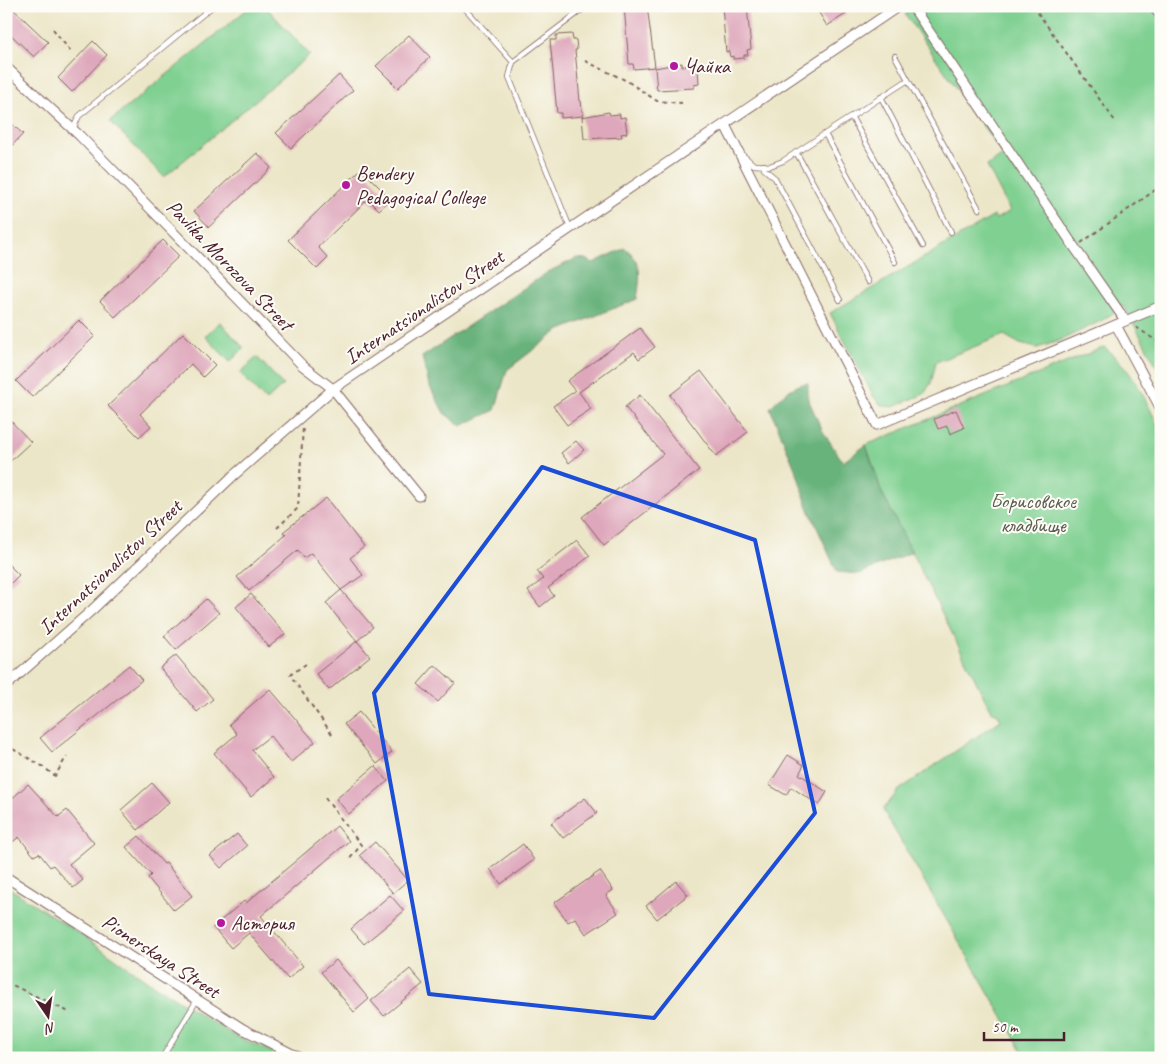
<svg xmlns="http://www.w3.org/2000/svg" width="1167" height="1064" viewBox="0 0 1167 1064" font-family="Caveat,sans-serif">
	<rect width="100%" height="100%" fill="#fdfcf7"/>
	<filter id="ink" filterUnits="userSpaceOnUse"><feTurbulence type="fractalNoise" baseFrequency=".02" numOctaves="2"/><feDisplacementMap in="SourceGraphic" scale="10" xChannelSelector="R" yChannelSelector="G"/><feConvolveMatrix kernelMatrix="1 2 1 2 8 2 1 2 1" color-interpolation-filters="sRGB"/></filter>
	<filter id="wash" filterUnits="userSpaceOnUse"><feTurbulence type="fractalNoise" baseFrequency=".0096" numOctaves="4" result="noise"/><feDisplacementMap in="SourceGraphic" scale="20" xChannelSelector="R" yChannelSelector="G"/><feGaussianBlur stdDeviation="1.12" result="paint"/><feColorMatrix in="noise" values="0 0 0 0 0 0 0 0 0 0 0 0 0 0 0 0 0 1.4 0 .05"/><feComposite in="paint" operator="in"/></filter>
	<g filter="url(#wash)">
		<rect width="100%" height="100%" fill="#ece6c8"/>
		<g fill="#7fd091" stroke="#64785e">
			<polygon points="251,6 265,6 310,55 164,177 110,121"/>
			<polygon points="916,6 1161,6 1161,374 1124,306 1101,321 1059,341 1037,348 1020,344 1004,335 936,362 931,383 924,394 893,407 881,405 874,397 830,313 994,216 996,219 1010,211 987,166 1003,155 905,14"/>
			<polygon points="220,322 244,348 230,362 205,336"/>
			<path d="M1104,347C1135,372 1144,397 1161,432V1058H1014L1023,1052L883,810L899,790L1001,720L998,714L991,711L882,493L866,445Z"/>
			<polygon points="257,357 283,385 266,401 240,373"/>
			<polygon points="6,886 82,935 149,982 235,1036 286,1058 6,1058"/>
		</g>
		<g fill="#67b27b" stroke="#586853">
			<path d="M625,248C644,263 640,277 637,299L558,331L507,370L495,410L461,426L444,413L429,385L422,357L548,272L577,258L585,259L593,263Z"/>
			<path d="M808,383V399L822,430L843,462L866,445L882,493L912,552L859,574L837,572L807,505L798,476L770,408C781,396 792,385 808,383Z"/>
		</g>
		<g id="blocks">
			<g fill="#dea7bb">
				<polygon points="6,6 10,6 48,42 34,57 6,30"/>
				<polygon points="624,6 647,6 655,67 634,69 633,64 629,64"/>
				<polygon points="722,6 747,6 751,49 747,50 748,55 744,55 744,58 733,59 733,56 730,57 729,51 726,52"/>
				<polygon points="815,6 841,6 846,14 827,26"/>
				<polygon points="572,34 573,40 576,40 577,50 575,50 580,101 581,101 583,116 561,118 561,113 557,113 550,40 556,40 556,35"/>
				<polygon points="409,35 430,57 398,88 376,66"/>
				<polygon points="93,41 107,55 72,92 58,78"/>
				<polygon points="682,63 682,66 692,65 692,69 698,68 699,84 694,85 694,88 657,90 655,68"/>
				<polygon points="339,75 353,90 291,148 276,133"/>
				<polygon points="609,112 610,115 620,114 620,118 625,117 627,133 621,134 622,137 584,139 582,117"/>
				<polygon points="6,119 23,134 6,152"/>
				<polygon points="257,153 271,168 209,227 194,211"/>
				<polygon points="361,169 391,199 379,210 368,199 318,247 328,258 317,269 288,240"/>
				<polygon points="163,240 179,256 115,317 100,301"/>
				<polygon points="79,320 95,336 32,397 16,381"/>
				<polygon points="640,328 655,347 639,359 634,352 579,392 591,409 567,425 553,406 575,391 567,381"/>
				<polygon points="183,333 215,365 203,377 191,364 140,414 151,426 139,437 108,406"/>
				<polygon points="701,371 748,432 716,456 670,395"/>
				<polygon points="640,395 699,470 604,545 582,517 663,454 625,407"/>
				<polygon points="956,410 964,428 950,434 947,426 938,429 934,419"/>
				<polygon points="6,416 31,442 6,465"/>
				<polygon points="576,441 584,450 569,463 561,453"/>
				<polygon points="326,498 364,547 350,558 363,575 341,590 311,553 304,558 298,550 249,591 237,577 286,535 283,532"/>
				<polygon points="577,540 590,556 548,588 554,596 540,607 528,591 543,579 537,571"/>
				<polygon points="6,562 19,575 6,588"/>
				<polygon points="341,590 373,627 357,641 326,603"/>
				<polygon points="251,594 285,634 269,647 236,607"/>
				<polygon points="206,599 219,613 176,650 164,636"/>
				<polygon points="357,641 370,656 329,690 316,674"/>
				<polygon points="176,655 213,699 197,712 160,668"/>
				<polygon points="129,665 142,680 52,752 40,738"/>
				<polygon points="435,665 455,683 438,702 418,684"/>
				<polygon points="270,689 315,742 291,762 270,736 252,750 274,777 251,797 214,753 237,734 229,724"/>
				<polygon points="359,712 392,752 377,764 344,724"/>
				<polygon points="788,755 804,765 799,774 827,792 819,805 791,787 786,795 769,785"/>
				<polygon points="375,766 388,781 349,814 336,799"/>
				<polygon points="152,783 169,802 138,830 121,810"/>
				<polygon points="28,784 58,817 67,810 94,843 69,864 83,880 73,888 53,865 50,867 39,853 34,856 19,837 6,847 6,832 10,829 6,825 6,804"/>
				<polygon points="585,798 597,813 563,838 551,823"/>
				<polygon points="337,826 349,841 261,916 303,966 288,979 249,933 231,948 213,927 244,901 246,903"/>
				<polygon points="237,834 247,846 221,868 210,856"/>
				<polygon points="139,836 164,864 166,863 192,896 174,910 148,878 151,875 126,847"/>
				<polygon points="375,842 408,880 393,893 360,855"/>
				<polygon points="523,844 534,860 501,884 490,869"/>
				<polygon points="600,871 613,890 606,895 618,913 586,934 575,918 568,922 554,903"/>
				<polygon points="676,881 688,895 657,919 646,906"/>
				<polygon points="390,895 404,911 364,944 351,929"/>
				<polygon points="336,960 369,999 354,1012 321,972"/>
				<polygon points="410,969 423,984 384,1016 371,1001"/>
			</g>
		</g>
	</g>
	<g filter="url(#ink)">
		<use href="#blocks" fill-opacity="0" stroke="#836562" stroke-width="1"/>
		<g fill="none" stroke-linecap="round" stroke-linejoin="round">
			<g stroke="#836562" stroke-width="6">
				<g id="lane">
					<polyline points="463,6 513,62"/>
					<polyline points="895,56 979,209"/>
					<polyline points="881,97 951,232"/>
					<polyline points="851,116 923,246"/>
					<polyline points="73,129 79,116 213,6"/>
					<polyline points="825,134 895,262"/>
					<polyline points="796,152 868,282"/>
					<polyline points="745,157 754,165 770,166 783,161 908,80"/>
					<polyline points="764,165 764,169 775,178 840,300"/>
					<polyline points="570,228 509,77 513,62 587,6"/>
					<polyline points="162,1058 197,1000"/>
				</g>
			</g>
			<g stroke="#836562" stroke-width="11">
				<g id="street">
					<polyline points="912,6 1075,248 1125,320"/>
					<polyline points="1153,6 1161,16"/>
					<polyline points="6,67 80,136 303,366 333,389 419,496"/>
					<polyline points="725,125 877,425 1161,306"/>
					<polyline points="1116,325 1161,409"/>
					<polyline points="6,686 92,610 234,475 333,389 899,6"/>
					<polyline points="6,877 243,1029 300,1058"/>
				</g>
			</g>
			<g stroke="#836562" stroke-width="2" stroke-dasharray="4 4" stroke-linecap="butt">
				<polyline points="1033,6 1115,121"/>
				<polyline points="53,29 71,52"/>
				<polyline points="585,61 627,81 657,101 682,103"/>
				<polyline points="1081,243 1161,186"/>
				<polyline points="1136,327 1161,344"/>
				<polyline points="277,528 298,508 303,427"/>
				<polyline points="306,664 290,675 334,737"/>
				<polyline points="6,745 42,766 55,776 67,756"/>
				<polyline points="325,798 361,845 348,861"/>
				<polyline points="6,982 71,1013"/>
			</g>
			<use href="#lane" stroke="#fff" stroke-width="4.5"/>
			<use href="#street" stroke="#fff" stroke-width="9"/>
		</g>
	</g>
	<path fill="none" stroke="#1d4ed8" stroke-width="4" stroke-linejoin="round" d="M542,467L755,540L815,813L654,1018L429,994L374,693Z"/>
	<g fill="#b5179e" stroke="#fdfcf7" stroke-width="2">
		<circle cx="674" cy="66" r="5"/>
		<circle cx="346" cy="185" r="5"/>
		<circle cx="221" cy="923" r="5"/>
	</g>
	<g text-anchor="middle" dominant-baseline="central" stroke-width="4" stroke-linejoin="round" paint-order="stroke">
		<g font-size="21" fill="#4a1f2b" stroke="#fdfcf7" text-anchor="start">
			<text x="684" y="66">Чайка</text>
			<text x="356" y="173">Bendery<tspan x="356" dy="24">Pedagogical College</tspan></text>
			<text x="231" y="923">Астория</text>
		</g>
		<g font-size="21" fill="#4a1f2b" stroke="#fdfcf7">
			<text transform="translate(230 265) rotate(46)">Pavlika Morozova Street</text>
			<text transform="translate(424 307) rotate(-34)">Internatsionalistov Street</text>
			<text transform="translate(110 567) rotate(-43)">Internatsionalistov Street</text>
			<text transform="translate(161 956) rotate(33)">Pionerskaya Street</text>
		</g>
		<g font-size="21" fill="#5d5d4f" stroke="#fdfcf7">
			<text x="1033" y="501">Борисовское<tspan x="1033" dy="24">кладбище</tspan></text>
		</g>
	</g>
	<rect width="1167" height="1064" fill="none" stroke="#fdfcf7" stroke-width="25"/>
	<g transform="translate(48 1016) rotate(167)" stroke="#fdfcf7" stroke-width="4" paint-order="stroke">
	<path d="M0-4L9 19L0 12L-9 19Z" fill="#4a1f2b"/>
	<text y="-8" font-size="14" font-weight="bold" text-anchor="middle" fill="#4a1f2b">N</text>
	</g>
	<path d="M984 1032v8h80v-8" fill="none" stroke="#4a1f2b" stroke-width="2.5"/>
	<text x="992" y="1032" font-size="15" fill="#4a1f2b" stroke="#fdfcf7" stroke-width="4" paint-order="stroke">50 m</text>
</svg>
